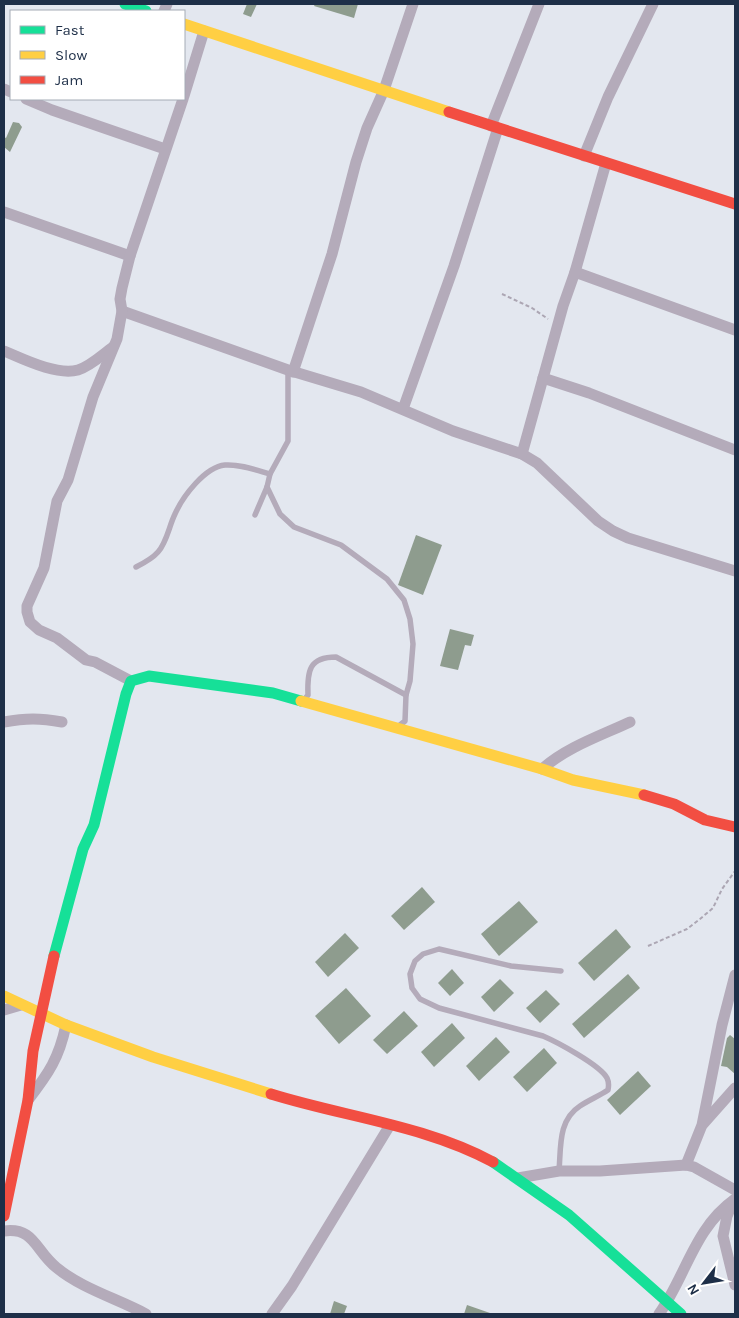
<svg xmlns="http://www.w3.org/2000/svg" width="739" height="1318" viewBox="0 0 739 1318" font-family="Karla,sans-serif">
	<rect width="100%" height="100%" fill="#e3e7ef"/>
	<g fill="#8e9c8e">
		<polygon points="247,4 257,4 251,17 243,14"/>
		<polygon points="315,4 358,4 354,18 314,6"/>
		<polygon points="13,122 19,123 22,127 10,152 4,147 4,137 6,138"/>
		<polygon points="416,535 442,545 423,595 398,585"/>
		<polygon points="450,629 474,635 471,646 465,645 458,670 440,666"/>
		<polygon points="422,887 435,902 404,930 391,916"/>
		<polygon points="519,901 538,922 499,956 481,934"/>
		<polygon points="616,929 631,947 594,981 578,963"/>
		<polygon points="345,933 359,948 328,977 315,962"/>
		<polygon points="452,969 464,983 450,996 438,983"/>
		<polygon points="628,974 640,988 584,1038 572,1024"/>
		<polygon points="500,979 514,993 494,1012 481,997"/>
		<polygon points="346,988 371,1016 339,1044 315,1016"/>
		<polygon points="546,990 560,1004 540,1023 526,1008"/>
		<polygon points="404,1011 418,1026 387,1054 373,1040"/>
		<polygon points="452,1023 465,1038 434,1067 421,1052"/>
		<polygon points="730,1035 735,1039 735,1074 727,1067 721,1066 727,1038"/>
		<polygon points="496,1037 510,1052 479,1081 466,1066"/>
		<polygon points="544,1048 557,1063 527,1092 513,1077"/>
		<polygon points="638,1071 651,1086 620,1115 607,1100"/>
		<polygon points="334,1301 347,1306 344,1314 330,1314"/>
		<polygon points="467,1305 490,1313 490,1314 464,1314"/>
	</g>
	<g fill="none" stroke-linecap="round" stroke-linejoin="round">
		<g stroke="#aca6b3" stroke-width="2" stroke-dasharray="4 2.5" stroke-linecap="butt">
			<polyline points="502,294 532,308 548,319"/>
			<polyline points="648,946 687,929 700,919 713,908 722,889 735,871"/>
		</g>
		<g stroke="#b4abba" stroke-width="5.5">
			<polyline points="267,487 280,514 294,527 341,545 387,579 404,600 410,619 413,644 410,681 406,695 405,721 400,725"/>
			<polyline points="255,515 267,487 270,474 288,441 288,370"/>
			<path d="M136,567C144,563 152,559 158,552C167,542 169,526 175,514C183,496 205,467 225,465C240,464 256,470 270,474"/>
			<path d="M304,700L308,695C307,671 309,657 336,657L406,695"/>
			<path d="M559,1171C561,1147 558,1120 580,1106C589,1100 599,1096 608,1090C609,1085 609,1082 607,1078C600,1065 557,1042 543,1036L439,1008L420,999L412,988L410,974L415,961L423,954L439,949L511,966L561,971"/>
		</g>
		<g stroke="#b4abba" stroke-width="11">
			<polyline points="164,11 167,4"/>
			<polyline points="4,89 11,92"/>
			<polyline points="184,96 204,31"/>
			<polyline points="26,99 52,110 165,149"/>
			<polyline points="491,126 539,4"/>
			<polyline points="584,156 608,97 653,4"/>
			<polyline points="4,212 130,256"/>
			<polyline points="575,272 735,330"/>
			<polyline points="122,311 288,370 361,392 453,431 522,454 537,463 598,521 613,531 628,538 735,571"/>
			<path d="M4,351C23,359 57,376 78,370C91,366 103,354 113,347"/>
			<polyline points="293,372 332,254 356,162 367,128 384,90 413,4"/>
			<polyline points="543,378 589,393 735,450"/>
			<polyline points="403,409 454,266 498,128"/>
			<polyline points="522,454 563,306 575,272 606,163"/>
			<polyline points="131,681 95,662 86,660 57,638 39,630 30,622 27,612 27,606 44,568 57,501 68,480 93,397 117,339 122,311 120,299 122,288 130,256 183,99"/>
			<path d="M4,722C26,718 40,718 62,722"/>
			<path d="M542,769C567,747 600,736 630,722"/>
			<polyline points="4,1010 21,1005"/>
			<path d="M28,1100C49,1073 59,1058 66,1025"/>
			<polyline points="703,1124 735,1088"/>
			<polyline points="686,1165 702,1125 722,1025 735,975"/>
			<polyline points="518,1178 559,1171 600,1171 686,1165 694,1167 735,1190"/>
			<polyline points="734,1200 727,1216 723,1236 735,1285"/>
			<path d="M4,1231C35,1227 35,1251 57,1268C81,1288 118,1299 146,1314"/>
			<polyline points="272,1314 292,1286 390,1125"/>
			<path d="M659,1314C686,1276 694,1228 735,1199"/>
		</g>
		<g stroke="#16e098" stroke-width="11">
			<polyline points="125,4 146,11"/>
			<polyline points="54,956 83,849 94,825 126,694 131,681 149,676 273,693 301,701"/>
			<polyline points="493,1162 569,1215 681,1314"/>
		</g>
		<g stroke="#ffcf43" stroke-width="11">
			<polyline points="184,24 449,112"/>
			<polyline points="301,701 542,769 573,780 644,795"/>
			<polyline points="4,996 66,1025 153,1057 271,1094"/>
		</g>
		<g stroke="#f24e42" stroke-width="11">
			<polyline points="449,112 735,204"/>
			<polyline points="644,795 674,804 705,820 735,827"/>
			<path d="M271,1094C345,1117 424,1125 493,1162"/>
			<polyline points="4,1216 28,1100 33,1051 54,956"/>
		</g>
	</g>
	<rect width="739" height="1318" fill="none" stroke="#1e2f48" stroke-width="10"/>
	<rect x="10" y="10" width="175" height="90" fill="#ffffff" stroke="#a5acb6"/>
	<rect x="20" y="26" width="25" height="8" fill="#16e098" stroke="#a5acb6"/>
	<text x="55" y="35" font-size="15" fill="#1e2f48">Fast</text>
	<rect x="20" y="51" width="25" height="8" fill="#ffcf43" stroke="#a5acb6"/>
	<text x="55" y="60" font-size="15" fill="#1e2f48">Slow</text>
	<rect x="20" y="76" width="25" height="8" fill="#f24e42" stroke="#a5acb6"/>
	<text x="55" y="85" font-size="15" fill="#1e2f48">Jam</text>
	<g transform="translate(704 1283) rotate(239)" stroke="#ffffff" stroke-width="4" paint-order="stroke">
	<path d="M0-4L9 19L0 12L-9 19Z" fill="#1e2f48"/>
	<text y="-8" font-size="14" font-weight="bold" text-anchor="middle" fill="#1e2f48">N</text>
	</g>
</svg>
